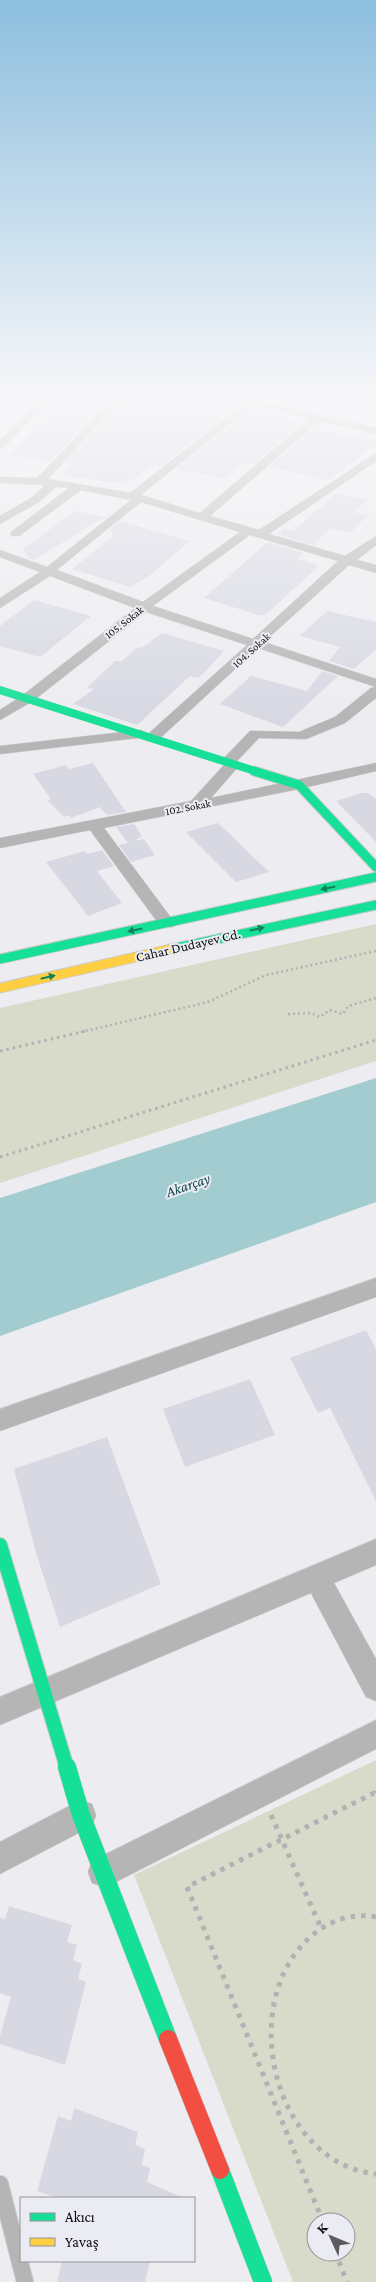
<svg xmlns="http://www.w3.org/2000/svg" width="376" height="2282" viewBox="0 0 376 2282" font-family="'Crimson Pro',serif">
	<rect width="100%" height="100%" fill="#ededf1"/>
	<g fill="#d8dbca" fill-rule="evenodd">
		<polygon points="376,924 376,1061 0,1183 0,1008"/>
		<path d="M376,1760V2282H293L134,1875ZM316,2222H346V2252H316Z"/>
	</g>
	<polygon fill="#a2cccf" points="376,1078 376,1202 0,1336 0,1198"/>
	<g fill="#d8d8e3">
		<polygon points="66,399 109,399 50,461 9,456"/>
		<polygon points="123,399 172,399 233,410 161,466 153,465 126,484 60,475 72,464 65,463"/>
		<polygon points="249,411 301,421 296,425 299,425 254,464 244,462 224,478 176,469"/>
		<polygon points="314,428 376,441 376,444 329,480 269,467"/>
		<polygon points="337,493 368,500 354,512 368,515 350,533 331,528 313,545 277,534 284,529 293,531"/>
		<polygon points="75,511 106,517 103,520 102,518 34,560 29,558 23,549"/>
		<polygon points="120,521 190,541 150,575 130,587 72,569 114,536 110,529"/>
		<polygon points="268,542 304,553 297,559 317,565 315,566 318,567 265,615 258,615 204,598"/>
		<polygon points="34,600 91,616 40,657 0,646 0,626"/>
		<polygon points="327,611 376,622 376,649 354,669 329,661 340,647 300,636"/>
		<polygon points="162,633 224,651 204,673 198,678 190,676 137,725 73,704 94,689 87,688 115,661 122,661 136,648 143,647"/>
		<polygon points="322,671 338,676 283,727 220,704 251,676 307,691"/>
		<polygon points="93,763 126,812 107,815 100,807 71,818 69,815 64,817 47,800 51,799 33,774 66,765 69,769"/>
		<polygon points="362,793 368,793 376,799 376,842 336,801"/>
		<polygon points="218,823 269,872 236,882 186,832"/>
		<polygon points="134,824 142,836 134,841 144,839 155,855 131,862 119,845 128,843 116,827"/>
		<polygon points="102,850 114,866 97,871 122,903 88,916 46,862 85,851 87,854"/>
		<polygon points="366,1330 376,1349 376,1501 330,1408 318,1413 290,1358"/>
		<polygon points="250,1379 275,1435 185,1467 163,1409"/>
		<polygon points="107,1437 161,1584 60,1627 36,1553 14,1469"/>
		<polygon points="9,1906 72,1925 67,1942 77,1945 73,1960 82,1964 78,1979 86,1982 65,2065 0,2044 0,2036 11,1997 0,1993 0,1918 5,1919"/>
		<polygon points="74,2108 138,2132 135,2145 145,2149 142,2165 150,2168 147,2182 184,2198 57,2198 37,2191 58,2116 71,2121"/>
		<polygon points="62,2261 150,2261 145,2282 57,2282"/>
	</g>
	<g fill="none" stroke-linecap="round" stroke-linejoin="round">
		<g stroke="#cacacc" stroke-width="18">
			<polyline id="lane" points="0,2184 25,2282"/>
		</g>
		<g stroke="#cacacc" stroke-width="1">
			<g id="street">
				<polygon points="42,399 52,399 4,447 0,448 0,440"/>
				<path d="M112,399H121L48,479L130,493L245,403L239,399H260L259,401L376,428V434L319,421L210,516L259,530L376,453V461L269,534L345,556L376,536V545L357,560L376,565V573L349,565L264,642L376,679V698L345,723L306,739L259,738L237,761L240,764L238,767L211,798L376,763V771L299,789L104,828L175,923L173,927H161L90,830L0,848V838L191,801L224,765L221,762L223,759L250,731L299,732L335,717L371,688L376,687L258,648L157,741H147L146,737L0,754V746L141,730L148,734L247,645L146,612L33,701L0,720V710L23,695L135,608L50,576L0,608V598L40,572L0,557V550L47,567L131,500L81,490L19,536H11V532L69,488L56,487L39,502L0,524V516L31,498L45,485L0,483V477L37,478ZM254,405L310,418L200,513L141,495ZM141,502L240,532L143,602L57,570ZM250,535L338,561L253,639L153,606Z"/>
				<polygon points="376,1278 376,1297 0,1431 0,1409"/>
				<polygon points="376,1539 376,1565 334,1583 376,1659 376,1701 366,1697 311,1593 0,1725 0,1697"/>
				<polygon points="376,1720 376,1749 114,1883 103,1887 92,1883 88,1872 92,1861"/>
				<polygon points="81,1800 92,1804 96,1815 92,1826 0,1874 0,1842"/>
			</g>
		</g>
		<g stroke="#cacacc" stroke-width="8">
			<polyline id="fast-far3" points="0,690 258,772"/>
		</g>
		<g stroke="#cacacc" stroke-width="11">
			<g id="fast-far2">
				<polyline points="254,771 299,785 376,867"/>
				<polyline points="171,949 376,905"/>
				<polyline points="0,959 376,877"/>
			</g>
		</g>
		<g stroke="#cacacc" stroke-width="16">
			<polyline id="fast-far1" points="0,1545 67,1768"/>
		</g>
		<g stroke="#cacacc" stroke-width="19">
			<g id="fast">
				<polyline points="67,1767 81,1815 168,2039"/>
				<polyline points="220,2170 263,2282"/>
			</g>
		</g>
		<g stroke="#cacacc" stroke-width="11">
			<polyline id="slow" points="0,988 171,949"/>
		</g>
		<g stroke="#cacacc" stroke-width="19">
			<polyline id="jam" points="168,2039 220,2170"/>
		</g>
		<g stroke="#b2b2b4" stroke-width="2.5" stroke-dasharray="2 3" stroke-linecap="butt">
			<polyline points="288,1014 311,1013 320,1017 330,1010 343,1014 348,1006 376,998"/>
			<polyline points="81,1032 208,1002 266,975 376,951"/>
		</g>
		<g stroke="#b2b2b4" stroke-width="3" stroke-dasharray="2.5 4" stroke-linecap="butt">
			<polyline points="0,1051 86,1031"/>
			<polyline points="0,1157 376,1040"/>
		</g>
		<g stroke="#b2b2b4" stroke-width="5" stroke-dasharray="4.5 6" stroke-linecap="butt">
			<polyline points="271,1815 321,1928"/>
			<path d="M376,1917C354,1913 333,1919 315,1933C235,1996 270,2162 376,2174"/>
			<polyline points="323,2222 187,1887 374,1793 376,1797"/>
			<polyline points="335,2252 347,2282"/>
		</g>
		<use href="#lane" stroke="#b6b5b5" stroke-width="16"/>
		<use href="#street" fill="#b6b5b5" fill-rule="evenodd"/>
		<use href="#fast-far3" stroke="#16e098" stroke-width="8"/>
		<use href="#fast-far2" stroke="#16e098" stroke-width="9"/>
		<use href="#fast-far1" stroke="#16e098" stroke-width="14"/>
		<use href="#fast" stroke="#16e098" stroke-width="18"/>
		<use href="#slow" stroke="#ffcf43" stroke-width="9"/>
		<use href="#jam" stroke="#f24e42" stroke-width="18"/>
	</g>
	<defs><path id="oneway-solid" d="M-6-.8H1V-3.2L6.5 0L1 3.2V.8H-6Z" transform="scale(1.25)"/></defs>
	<g fill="#12825b">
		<use href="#oneway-solid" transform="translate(328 888) rotate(168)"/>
		<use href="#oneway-solid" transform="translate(257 929) rotate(-12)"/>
		<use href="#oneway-solid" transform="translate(135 930) rotate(168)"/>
		<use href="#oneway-solid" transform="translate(48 977) rotate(-13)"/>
	</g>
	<linearGradient id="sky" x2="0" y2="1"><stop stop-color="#8cbede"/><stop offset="0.55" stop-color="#f7f7f9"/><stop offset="1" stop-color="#f7f7f9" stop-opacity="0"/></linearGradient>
	<rect width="376" height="719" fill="url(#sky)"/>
	<g text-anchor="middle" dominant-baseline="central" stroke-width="4" stroke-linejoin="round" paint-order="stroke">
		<g font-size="11" fill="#0e0e10" stroke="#ebecf3">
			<text transform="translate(124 622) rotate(-38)">105. Sokak</text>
			<text transform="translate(251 650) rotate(-42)">104. Sokak</text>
			<text transform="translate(188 807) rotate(-11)">102. Sokak</text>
		</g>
		<g font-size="14" fill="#0e0e10" stroke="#ebecf3">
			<text transform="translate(188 945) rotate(-13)">Cahar Dudayev Cd.</text>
		</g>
		<g font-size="15" font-style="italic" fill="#0f4749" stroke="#ebecf3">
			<text transform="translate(188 1185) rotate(-19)">Akarçay</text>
		</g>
	</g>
	<rect x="20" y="2197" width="175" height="65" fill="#ebecf3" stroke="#939398"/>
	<rect x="30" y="2213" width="25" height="8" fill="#16e098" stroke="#939398"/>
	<text x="65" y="2222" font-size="15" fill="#0e0e10">Akıcı</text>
	<rect x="30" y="2238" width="25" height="8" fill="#ffcf43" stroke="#939398"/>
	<text x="65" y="2247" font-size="15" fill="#0e0e10">Yavaş</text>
	<g transform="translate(331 2237) rotate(314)"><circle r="24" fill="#ebecf3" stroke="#939398"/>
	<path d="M0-4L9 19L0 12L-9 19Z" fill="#5c5c5f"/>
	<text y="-8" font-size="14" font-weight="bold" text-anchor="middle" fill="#0e0e10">K</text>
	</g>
</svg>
